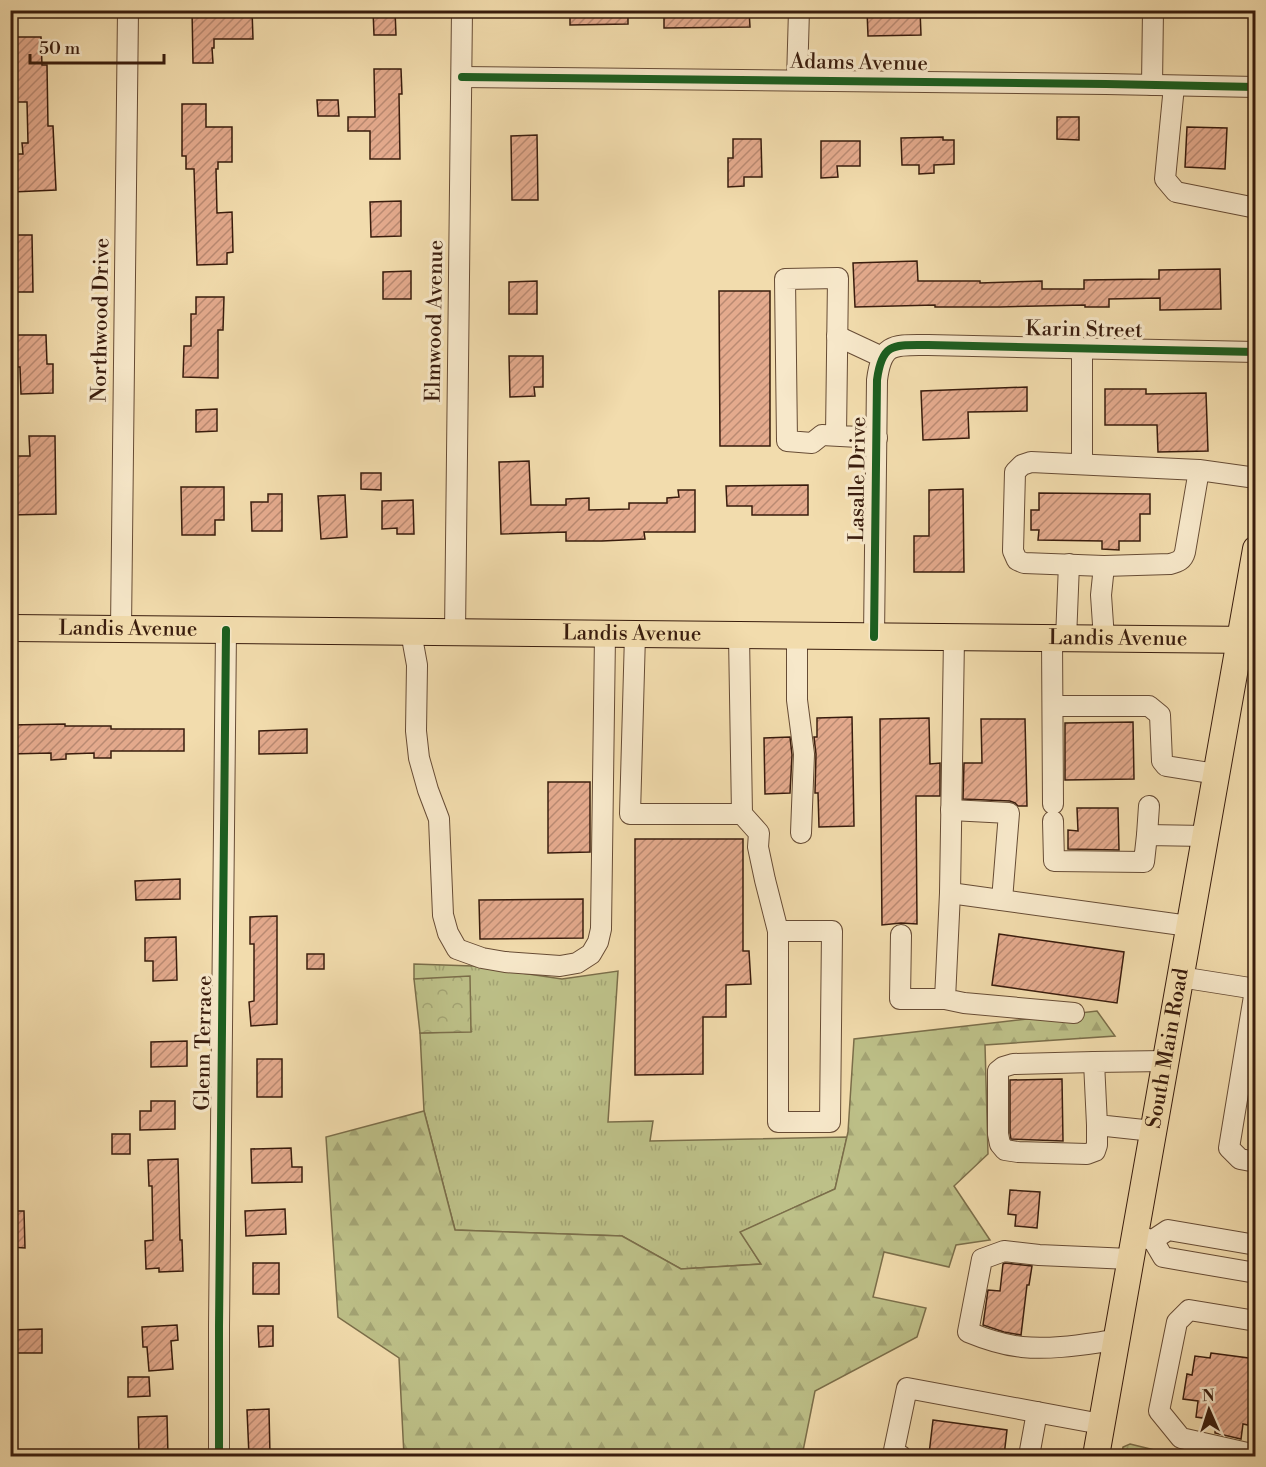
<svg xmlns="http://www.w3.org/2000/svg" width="1266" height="1467" viewBox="0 0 1266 1467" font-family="'Libre Bodoni',serif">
	<defs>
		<pattern id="grass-tufts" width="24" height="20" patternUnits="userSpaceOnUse" patternTransform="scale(1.5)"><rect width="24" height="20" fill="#bdc088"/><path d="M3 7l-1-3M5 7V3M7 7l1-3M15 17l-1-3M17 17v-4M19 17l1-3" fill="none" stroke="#a3a474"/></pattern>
		<pattern id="forest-firs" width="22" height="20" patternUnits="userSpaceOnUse" patternTransform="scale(1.5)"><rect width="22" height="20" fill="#bdc088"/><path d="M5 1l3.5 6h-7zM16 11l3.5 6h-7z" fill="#a3a474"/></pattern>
		<pattern id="park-crowns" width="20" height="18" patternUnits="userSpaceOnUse" patternTransform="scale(1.5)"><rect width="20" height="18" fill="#bdc088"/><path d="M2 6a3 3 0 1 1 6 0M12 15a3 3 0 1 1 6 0" fill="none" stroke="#a3a474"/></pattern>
		<pattern id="building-hatch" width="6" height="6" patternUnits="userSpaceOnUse" patternTransform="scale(1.5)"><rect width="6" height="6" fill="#e4aa8d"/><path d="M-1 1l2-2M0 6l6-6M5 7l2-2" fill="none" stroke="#ba8a72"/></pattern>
	</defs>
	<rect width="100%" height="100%" fill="#f2dcad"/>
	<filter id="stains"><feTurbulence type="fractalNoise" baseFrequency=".00333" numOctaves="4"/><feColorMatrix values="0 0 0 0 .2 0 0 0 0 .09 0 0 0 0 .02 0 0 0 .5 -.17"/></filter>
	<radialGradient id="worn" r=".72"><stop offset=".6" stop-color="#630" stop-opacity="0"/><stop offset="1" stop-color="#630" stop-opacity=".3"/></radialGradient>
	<g fill="url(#grass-tufts)" stroke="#7b6e4a" stroke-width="1.5">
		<polygon points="414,964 473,966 562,979 618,971 608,1122 653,1121 650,1141 847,1137 835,1189 741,1232 761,1264 681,1269 622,1236 455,1230 424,1111 420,1033 471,1031 414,979"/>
		<polygon points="1130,1444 1179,1456 1121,1456 1123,1447"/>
	</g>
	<polygon fill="url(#forest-firs)" stroke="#7b6e4a" stroke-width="1.5" points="1097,1011 1115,1036 985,1045 988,1154 954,1186 990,1240 956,1245 949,1267 884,1252 873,1297 926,1308 917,1337 815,1391 802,1456 404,1456 399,1358 338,1317 326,1137 424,1111 455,1230 622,1236 681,1269 761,1264 740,1232 835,1189 848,1132 854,1039"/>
	<polygon fill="url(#park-crowns)" stroke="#7b6e4a" stroke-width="1.5" points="470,976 471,1032 420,1033 414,979"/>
	<g fill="url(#building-hatch)" stroke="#391c0d" stroke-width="1.5">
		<polygon points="192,10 252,10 253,39 214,39 214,48 212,48 213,63 193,63"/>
		<polygon points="373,10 395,10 396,35 374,35"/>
		<polygon points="570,10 628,10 628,24 570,25"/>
		<polygon points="664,10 749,10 750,27 664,28"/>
		<polygon points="867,10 920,10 921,35 868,36"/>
		<polygon points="12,37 41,37 42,65 47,65 48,126 53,126 56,190 13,192 13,177 10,177 10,154 23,154 22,143 28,143 27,102 15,102 15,90 13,90"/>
		<polygon points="374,69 401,69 402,94 399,94 400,159 370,159 370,131 348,131 348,117 375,117"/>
		<polygon points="317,100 338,100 339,116 318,116"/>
		<polygon points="182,104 206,104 206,127 232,127 232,162 218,162 218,169 216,169 217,213 232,212 233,252 227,253 227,264 197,265 194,169 186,169 186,156 182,156"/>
		<polygon points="1057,117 1079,117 1079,140 1057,139"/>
		<polygon points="1187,127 1227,128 1225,169 1185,167"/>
		<polygon points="537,135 538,200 512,200 511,136"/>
		<polygon points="943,137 943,140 954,140 954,164 934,165 934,173 919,174 919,165 902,165 901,138"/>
		<polygon points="733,139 761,139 762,177 744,177 744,186 728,187 728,158 733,158"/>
		<polygon points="821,141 860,141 860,166 837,166 838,177 821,178"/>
		<polygon points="401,201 401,236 371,237 370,202"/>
		<polygon points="10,235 32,235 33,292 10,292"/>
		<polygon points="917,261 918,281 980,281 980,283 1042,281 1042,289 1084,289 1084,280 1159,279 1159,270 1220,269 1221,309 1160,310 1160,298 1109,299 1109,307 1085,307 1085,305 1000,307 935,307 935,305 855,307 853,263"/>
		<polygon points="411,271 411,299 383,299 383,272"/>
		<polygon points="537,281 537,314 509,314 509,282"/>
		<polygon points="719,291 770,291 770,446 720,446"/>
		<polygon points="196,297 224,297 223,330 218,330 218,378 183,377 184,346 191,346 191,314 196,314"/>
		<polygon points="17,335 46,335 47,364 53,364 53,393 21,394 20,367 17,367"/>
		<polygon points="509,356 543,356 543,387 534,387 535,396 510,397"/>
		<polygon points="1027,387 1027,411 968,412 969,438 923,440 921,391"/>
		<polygon points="1105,389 1146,389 1146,394 1206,393 1208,451 1158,452 1157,425 1105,425"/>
		<polygon points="217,409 217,431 196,432 196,410"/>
		<polygon points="29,436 55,436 56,514 10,515 10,456 30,456"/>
		<polygon points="529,461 531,505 566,505 566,499 589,498 589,510 629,509 629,503 667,503 667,498 679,497 678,490 695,490 695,532 644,532 645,539 602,541 566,541 566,532 501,534 499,462"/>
		<polygon points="361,473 381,473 381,490 361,489"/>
		<polygon points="808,485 808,515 752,515 752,506 727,506 726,486"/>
		<polygon points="181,487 224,487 224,520 215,520 215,535 182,535"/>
		<polygon points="963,489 964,572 914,572 914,536 929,536 929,490"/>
		<polygon points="1039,493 1150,494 1150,514 1140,514 1140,541 1119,541 1119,550 1102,549 1102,541 1038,540 1039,530 1031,530 1031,510 1039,510"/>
		<polygon points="268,494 282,494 282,531 252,531 251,502 268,502"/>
		<polygon points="345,495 347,537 321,539 318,496"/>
		<polygon points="413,500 414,534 397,534 397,528 382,529 382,501"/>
		<polygon points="852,717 854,826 819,827 818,793 815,793 816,754 814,737 817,737 817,718"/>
		<polygon points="929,718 930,764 940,763 940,796 916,796 917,924 901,923 882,925 880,719"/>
		<polygon points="981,719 1025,719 1027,806 1018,806 1015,803 1010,801 963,799 964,763 982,763"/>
		<polygon points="1133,722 1134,779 1065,780 1065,723"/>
		<polygon points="65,724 65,726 111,726 111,729 184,729 184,751 111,751 111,758 94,758 94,753 66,754 66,759 51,760 51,753 10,754 10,725"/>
		<polygon points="307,729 307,753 259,754 259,731"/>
		<polygon points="790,737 792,755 790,793 765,794 764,738"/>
		<polygon points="548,782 590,782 590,852 548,853"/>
		<polygon points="1077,808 1118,808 1119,850 1068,849 1068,830 1078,831"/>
		<polygon points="635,839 743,839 743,951 749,951 751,984 726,985 726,1017 703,1017 703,1074 635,1075"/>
		<polygon points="180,879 180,899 136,900 135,881"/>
		<polygon points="583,899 583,938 480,939 479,900"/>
		<polygon points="277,916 277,1024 251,1026 249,1002 254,1001 254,944 250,944 250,917"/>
		<polygon points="999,934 1124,952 1117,1003 992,985"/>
		<polygon points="176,937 177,980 153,981 153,961 145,961 145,938"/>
		<rect x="307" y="954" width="17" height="15"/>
		<polygon points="187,1041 187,1066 151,1067 151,1042"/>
		<rect x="257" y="1059" width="25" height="38"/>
		<polygon points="1062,1079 1063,1141 1011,1139 1010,1133 1010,1080"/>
		<polygon points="151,1101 175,1101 175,1129 140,1130 140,1111 151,1111"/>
		<rect x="112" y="1134" width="18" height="20"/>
		<polygon points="291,1148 292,1167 302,1167 302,1182 252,1183 251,1149"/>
		<polygon points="178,1159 180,1240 182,1240 183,1271 159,1272 159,1268 146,1269 145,1241 153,1240 152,1186 149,1186 148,1160"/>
		<polygon points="1010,1190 1040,1192 1037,1228 1015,1226 1016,1215 1008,1214"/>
		<polygon points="285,1209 286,1234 246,1236 245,1211"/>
		<polygon points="10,1211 24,1211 25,1248 10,1247"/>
		<rect x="253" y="1263" width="26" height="31"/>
		<polygon points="1005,1263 1032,1266 1029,1285 1027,1285 1021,1335 1004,1332 983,1325 988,1290 1000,1291 1003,1264"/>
		<polygon points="177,1325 178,1340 171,1341 173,1369 149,1371 147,1347 143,1347 142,1327"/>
		<polygon points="258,1326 273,1326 273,1346 259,1347"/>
		<polygon points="42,1329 42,1353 10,1353 10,1330"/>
		<polygon points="1211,1353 1256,1359 1256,1392 1253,1391 1248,1425 1243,1424 1241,1439 1215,1433 1216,1420 1196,1417 1198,1401 1183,1399 1187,1374 1192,1375 1195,1356 1210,1358"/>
		<polygon points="128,1377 149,1377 150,1396 128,1397"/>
		<polygon points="269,1409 270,1456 249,1456 247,1410"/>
		<polygon points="167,1416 168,1456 139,1456 138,1417"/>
		<polygon points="933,1420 1007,1430 1004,1456 950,1456 929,1454"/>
	</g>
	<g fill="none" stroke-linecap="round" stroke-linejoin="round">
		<g stroke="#674c35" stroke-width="22">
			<g id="minor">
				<polyline points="462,77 1106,84 1256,87"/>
				<polyline points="797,80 799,10"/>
				<polyline points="1152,85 1153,10"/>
				<polyline points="1174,86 1165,179 1176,192 1256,208"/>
				<polyline points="837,336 882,357"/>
				<polyline points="1082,348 1082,464"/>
				<polyline points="836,435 838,278 785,279 787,441 812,443 822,435 877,438"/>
				<path d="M1199,470L1031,462L1022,465L1015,472L1013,551L1017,560L1024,563L1104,566L1170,564C1178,562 1183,560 1185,552L1199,470L1256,478"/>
				<polyline points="121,629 128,10"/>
				<polyline points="411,632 417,665 416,731 419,758 428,790 439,819 443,915 448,933 457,949 482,958 505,962 560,966 577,963 591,954 598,942 601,929 605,635"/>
				<polyline points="455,633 462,10"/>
				<polyline points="635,635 630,814 742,814 739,636"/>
				<polyline points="797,636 797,700 804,754 801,833"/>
				<path d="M874,637L877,380C882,342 894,345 928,345L1256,352"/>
				<polyline points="954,638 950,893 945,999 964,1003 1074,1013"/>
				<polyline points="1052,639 1053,804"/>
				<polyline points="1066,639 1069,564"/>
				<polyline points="1104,639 1101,595 1104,566"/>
				<polyline points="1053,706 1149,706 1160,715 1162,761 1166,766 1216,774"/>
				<polyline points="951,810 1009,813 1002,900"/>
				<polyline points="742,814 759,833 758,847 765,880 778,931 778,1122 830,1122 832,931 778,931"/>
				<polyline points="1053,821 1054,861 1144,862 1147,835 1205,836"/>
				<polyline points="1147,835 1149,806"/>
				<polyline points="950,893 1189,926"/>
				<polyline points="901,935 900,999 945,999"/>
				<polyline points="1180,977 1256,989"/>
				<polyline points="1256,984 1229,1148 1240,1159 1256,1162"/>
				<polyline points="1094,1062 1013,1064 1003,1067 998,1071 998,1134 1000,1144 1005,1150 1018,1152 1087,1154 1095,1151 1097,1145 1097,1125"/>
				<polyline points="1153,1131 1097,1125 1094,1062 1165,1061"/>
				<polyline points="1134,1236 1153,1240 1168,1230 1256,1245"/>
				<polyline points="1153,1240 1163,1257 1256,1273"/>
				<polyline points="1256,1321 1189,1310 1177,1322 1159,1411 1181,1438 1256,1455"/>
				<path d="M1116,1340C1085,1344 1054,1350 1022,1347C1003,1345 985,1339 968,1332L982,1259L1004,1251L1039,1255L1130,1259"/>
				<polyline points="219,1456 219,1326 226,630"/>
				<polyline points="901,1456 893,1455 907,1388 1101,1424"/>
				<polyline points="1029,1456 1037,1412"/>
			</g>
		</g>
		<g stroke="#391c0d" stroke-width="28">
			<g id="major">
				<path id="s1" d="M10,628L1256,640"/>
				<path id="s2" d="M1096,1456L1256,549"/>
			</g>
		</g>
		<use href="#minor" stroke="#f7e8ca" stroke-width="20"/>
		<use href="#major" stroke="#f2dcad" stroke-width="26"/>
		<g stroke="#f7e8ca" stroke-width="11">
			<g id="cycleway">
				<polyline points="462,77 1106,84 1256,87"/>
				<path d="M874,637L877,380C882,342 894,345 928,345L1256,352"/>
				<polyline points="219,1456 219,1326 226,630"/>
			</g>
		</g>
		<use href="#cycleway" stroke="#1b5e20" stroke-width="8"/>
	</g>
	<g text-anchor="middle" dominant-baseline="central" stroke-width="6" stroke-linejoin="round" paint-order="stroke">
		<g font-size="21" fill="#391c0d" stroke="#f7e8ca">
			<text transform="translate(859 63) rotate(1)">Adams Avenue</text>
			<text transform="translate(101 320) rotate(-89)">Northwood Drive</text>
			<text transform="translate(435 321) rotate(-89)">Elmwood Avenue</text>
			<text transform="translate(1084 330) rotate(1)">Karin Street</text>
			<text transform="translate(858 479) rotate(-89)">Lasalle Drive</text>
			<text stroke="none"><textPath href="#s1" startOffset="118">Landis Avenue</textPath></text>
			<text stroke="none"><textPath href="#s1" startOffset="622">Landis Avenue</textPath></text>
			<text stroke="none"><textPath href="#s1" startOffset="1108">Landis Avenue</textPath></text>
			<text transform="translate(204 1043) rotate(-89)">Glenn Terrace</text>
			<text stroke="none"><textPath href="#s2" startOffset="414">South Main Road</textPath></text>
		</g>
	</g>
	<rect width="1266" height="1467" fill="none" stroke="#f2dcad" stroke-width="36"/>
	<rect x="12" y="12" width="1242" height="1443" fill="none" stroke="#391c0d" stroke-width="3"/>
	<rect x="18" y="18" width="1230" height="1431" fill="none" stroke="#391c0d" stroke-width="1.5"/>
	<g transform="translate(1209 1410) rotate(357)" stroke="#f7e8ca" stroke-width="4.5" paint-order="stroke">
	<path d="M0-4.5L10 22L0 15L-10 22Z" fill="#391c0d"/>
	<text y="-9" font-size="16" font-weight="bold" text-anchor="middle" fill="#391c0d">N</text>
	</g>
	<path d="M30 54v9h134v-9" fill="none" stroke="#391c0d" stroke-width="3"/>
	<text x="39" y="54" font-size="18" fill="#391c0d" stroke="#f7e8ca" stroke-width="4.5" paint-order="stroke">50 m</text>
	<rect width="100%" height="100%" filter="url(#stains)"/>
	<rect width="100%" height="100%" fill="url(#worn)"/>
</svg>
